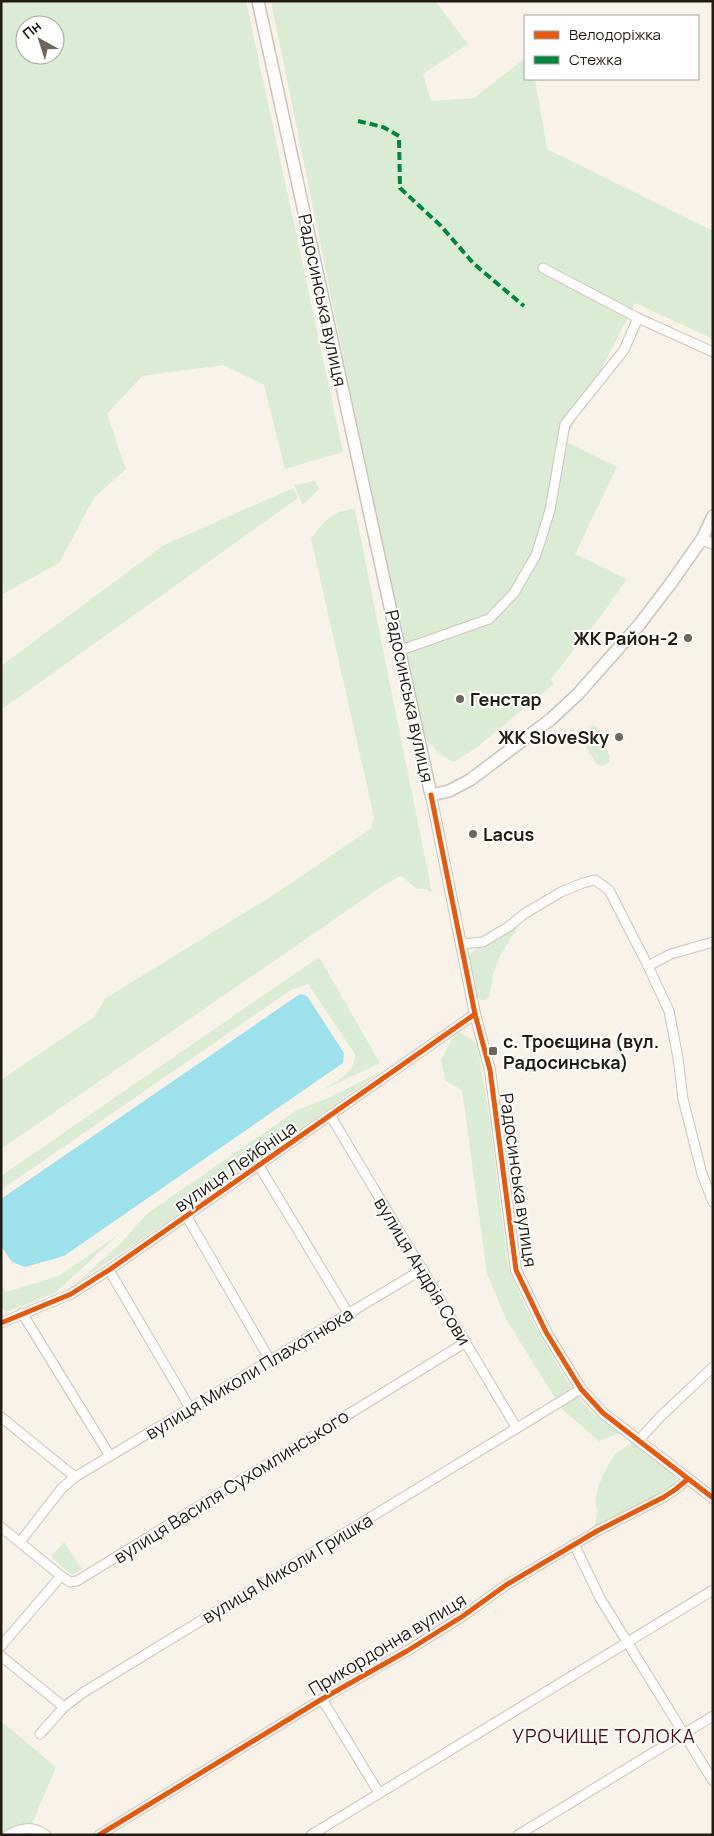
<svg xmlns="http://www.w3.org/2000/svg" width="714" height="1836" viewBox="0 0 714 1836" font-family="Manrope,sans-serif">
	<rect width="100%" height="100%" fill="#f8f2e8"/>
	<g fill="#daedd4" fill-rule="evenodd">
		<path d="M1,1H246L343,452L285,469L264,385L223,365L142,376L107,414L126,469L94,498L59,563L1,595ZM25,25H55V55H25Z"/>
		<polygon points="271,1 435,1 468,44 423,74 431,101 474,98 525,58 525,79 535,79 547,149 713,231 713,339 635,303 565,441 617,467 575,554 627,579 600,617 551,679 553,685 476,748 454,762 440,755 425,738 349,385"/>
		<polygon points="315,481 319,489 303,505 294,485"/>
		<polygon points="293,488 298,498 1,710 1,666 164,545"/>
		<path d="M355,509L432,893L426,889H417L401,876L387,883L1,1149V1080L94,1017L106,998L275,894L370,829L374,817L311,538C325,521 331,511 355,509Z"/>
		<polygon points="592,725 597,727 610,757 609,762 602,766 596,764 581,738"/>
		<polygon points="519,926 500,956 493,976 489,998 482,1000 477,998 470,961 470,954 476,949"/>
		<path d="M319,957L380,1063L323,1090C337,1081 356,1072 355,1054L308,984L291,990L1,1190V1176Z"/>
		<path d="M459,1032L477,1043L490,1122L508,1264C523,1309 548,1349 572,1389L555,1398L506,1319L487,1274L462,1090L446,1081L441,1060L454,1035Z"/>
		<polygon points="383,1070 232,1178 74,1285 120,1244 148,1213 297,1110 333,1096"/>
		<polygon points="119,1234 55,1293 6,1312 1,1306 1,1284 6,1292 59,1276"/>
		<path d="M577,1395C588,1412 603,1421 620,1433L599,1441L563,1410L560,1406Z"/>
		<polygon points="632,1442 676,1476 677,1484 672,1489 594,1530 598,1511 595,1504 598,1487 606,1469 615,1454"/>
		<polygon points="64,1542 82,1569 72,1575 51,1557"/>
		<polygon points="1,1721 56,1767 31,1826 40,1835 1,1835"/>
	</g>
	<polygon fill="#9ce1ec" points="300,994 307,996 344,1053 343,1063 64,1256 25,1267 12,1262 1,1246 1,1199"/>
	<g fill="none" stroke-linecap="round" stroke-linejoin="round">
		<g stroke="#cbc4bb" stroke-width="11">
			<g id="minor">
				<polyline points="543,268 638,318 713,352"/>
				<polyline points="401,650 489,619 514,593 536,555 550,510 565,424 624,350 638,318"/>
				<polyline points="461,944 483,942 508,927 524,914 561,892 583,883 595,880 609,890 648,966 669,1011 678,1058 683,1099 702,1174 713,1202"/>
				<polyline points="648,966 671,954 713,942"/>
				<polyline points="330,1115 516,1427"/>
				<polyline points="259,1166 348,1313"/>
				<polyline points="187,1217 270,1360"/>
				<polyline points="109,1270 190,1408"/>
				<polyline points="22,1313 110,1456"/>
				<polyline points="1,1323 71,1294 109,1270 475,1014"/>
				<polyline points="1,1417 75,1477 423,1269"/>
				<polyline points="639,1440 660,1417 713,1367"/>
				<polyline points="1,1527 61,1576 70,1582 77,1581 466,1342"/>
				<polyline points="20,1542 62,1488 75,1477"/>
				<polyline points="574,1544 600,1598 713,1781"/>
				<polyline points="1,1646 61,1576"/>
				<polyline points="1,1656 64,1707 84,1692 581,1389"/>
				<polyline points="322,1699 379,1793"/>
				<polyline points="40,1734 64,1707"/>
				<path d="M8,1835C22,1827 33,1826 46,1835"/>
				<polyline points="99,1835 322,1699 407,1651 463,1616 506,1585 597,1531 664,1497 676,1489 688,1479"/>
				<polyline points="311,1835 713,1590"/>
				<polyline points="518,1835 713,1716"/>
			</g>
		</g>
		<g stroke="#cbc4bb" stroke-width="12">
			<g id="tertiary">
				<polyline points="702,539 713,544"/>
				<polyline points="431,795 475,1014 490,1070 516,1270 546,1332 581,1389 603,1413 713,1498"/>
			</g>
		</g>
		<g stroke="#cbc4bb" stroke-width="14">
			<polyline id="secondary" points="258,1 431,795 449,791 470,780 551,719 578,694 639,625 671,583 702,539 713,516"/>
		</g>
		<use href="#minor" stroke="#fefdfc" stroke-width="9"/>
		<use href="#tertiary" stroke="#fefdfc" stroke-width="10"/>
		<use href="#secondary" stroke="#fefdfc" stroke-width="11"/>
		<polyline stroke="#00873e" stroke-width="4" stroke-dasharray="8 4" stroke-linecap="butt" points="358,121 383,127 399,136 400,188 441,226 474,264 524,306"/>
		<g stroke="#fff" stroke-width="8">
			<g id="cycleway">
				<polyline points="431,795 475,1014 490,1070 516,1270 546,1332 581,1389 603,1413 713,1498"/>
				<polyline points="1,1323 71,1294 109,1270 475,1014"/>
				<polyline points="99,1835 322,1699 407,1651 463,1616 506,1585 597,1531 664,1497 676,1489 688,1479"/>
			</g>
		</g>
		<use href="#cycleway" stroke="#e8590c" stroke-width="5"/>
	</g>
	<g fill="#6c665c" stroke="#fff" stroke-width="2">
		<circle cx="688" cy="638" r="5"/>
		<circle cx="460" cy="699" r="5"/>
		<circle cx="619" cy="737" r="5"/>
		<circle cx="473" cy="834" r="5"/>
		<rect x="488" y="1046" width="10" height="10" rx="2.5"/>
	</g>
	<g text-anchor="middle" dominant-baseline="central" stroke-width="4" stroke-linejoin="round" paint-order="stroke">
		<g font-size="18" fill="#211b10" stroke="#fff">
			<text transform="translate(323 300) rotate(78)">Радосинська вулиця</text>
			<text transform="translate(410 696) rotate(78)">Радосинська вулиця</text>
			<text transform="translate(235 1166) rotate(-35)">вулиця Лейбніца</text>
			<text transform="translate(519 1180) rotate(82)">Радосинська вулиця</text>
			<text transform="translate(423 1271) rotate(59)">вулиця Андрія Сови</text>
			<text transform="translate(249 1373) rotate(-31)">вулиця Миколи Плахотнюка</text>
			<text transform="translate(231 1486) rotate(-32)">вулиця Василя Сухомлинського</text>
			<text transform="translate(287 1568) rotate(-31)">вулиця Миколи Гришка</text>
			<text transform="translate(387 1644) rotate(-31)">Прикордонна вулиця</text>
		</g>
		<g font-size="18" font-weight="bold" fill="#211b10" stroke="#fff" text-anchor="start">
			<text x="678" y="638" text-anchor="end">ЖК Район-2</text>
			<text x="470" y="699">Генстар</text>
			<text x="609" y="737" text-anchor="end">ЖК SloveSky</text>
			<text x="483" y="834">Lacus</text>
			<text x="503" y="1041">с. Троєщина (вул.<tspan x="503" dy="21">Радосинська)</tspan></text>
		</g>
		<g font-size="19" letter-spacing="1" fill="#530f0f" stroke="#fff">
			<text x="604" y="1736">УРОЧИЩЕ ТОЛОКА</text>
		</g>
	</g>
	<rect width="714" height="1836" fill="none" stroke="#211b10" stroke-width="5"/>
	<rect x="524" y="15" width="175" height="65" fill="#ffffff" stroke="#a6a49f"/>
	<rect x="534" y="31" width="25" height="8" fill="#e8590c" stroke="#a6a49f"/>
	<text x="569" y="40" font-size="15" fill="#211b10">Велодоріжка</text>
	<rect x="534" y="56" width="25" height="8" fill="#00873e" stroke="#a6a49f"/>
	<text x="569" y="65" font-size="15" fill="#211b10">Стежка</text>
	<g transform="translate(40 40) rotate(321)"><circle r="24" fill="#ffffff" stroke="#a6a49f"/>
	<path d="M0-4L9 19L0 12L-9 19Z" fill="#6c665c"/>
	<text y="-8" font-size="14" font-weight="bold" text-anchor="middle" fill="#211b10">Пн</text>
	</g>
</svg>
